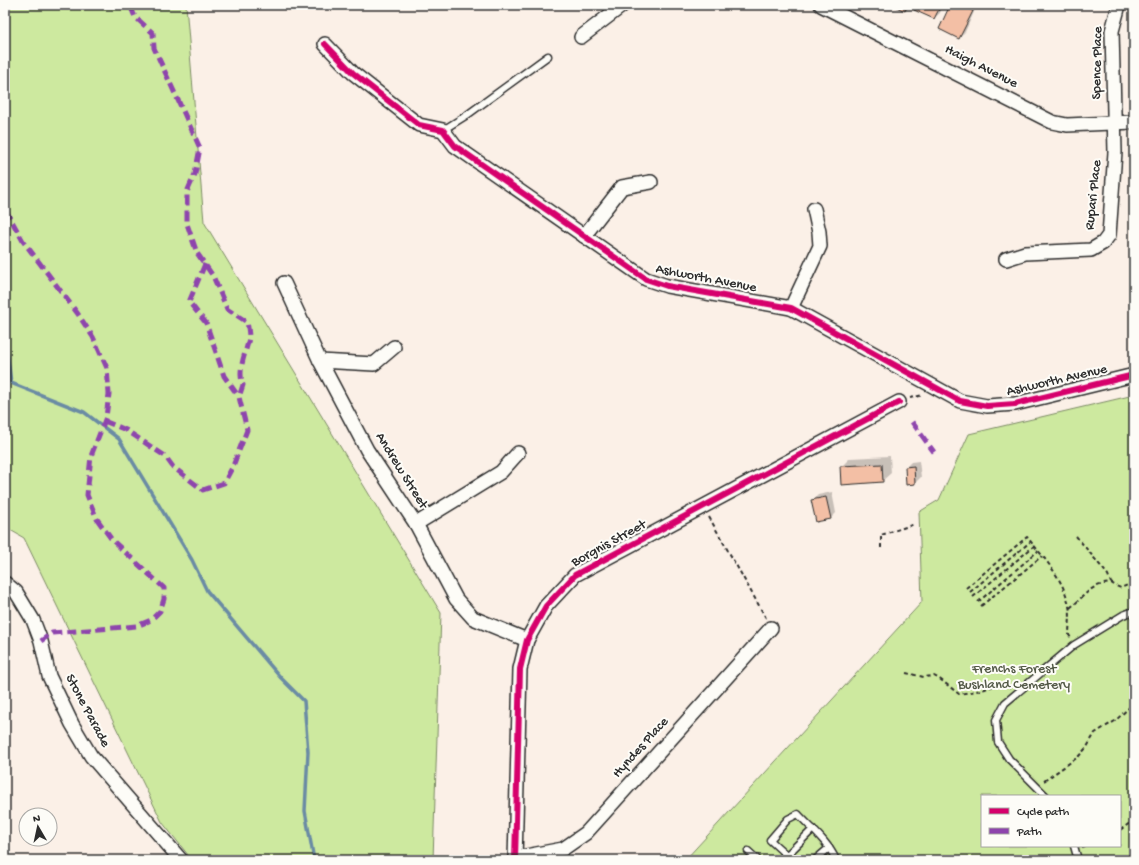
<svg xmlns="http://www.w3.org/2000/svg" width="1139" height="865" viewBox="0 0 1139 865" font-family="'Gochi Hand',sans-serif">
	<rect width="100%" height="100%" fill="#fbf0e7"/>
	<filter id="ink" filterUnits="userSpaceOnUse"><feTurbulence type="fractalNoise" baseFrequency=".025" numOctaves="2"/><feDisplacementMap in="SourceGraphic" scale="8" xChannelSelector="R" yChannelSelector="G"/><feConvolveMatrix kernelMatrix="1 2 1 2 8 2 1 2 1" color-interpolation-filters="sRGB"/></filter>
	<g filter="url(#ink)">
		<g fill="#cde99f" stroke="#7c8a65" fill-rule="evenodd">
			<polygon points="5,5 186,5 204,222 441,613 433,860 192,860 162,822 24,538 5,527"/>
			<path d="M1134,395V860H685L922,602L919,512L939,500L969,434ZM982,796H1120V846H982Z"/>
		</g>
		<g fill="#0003">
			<polygon points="917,5 943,5 940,13 934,18"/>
			<polygon points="951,5 977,5 965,32 959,38"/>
			<polygon points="890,456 891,473 882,481 841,467 850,458"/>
			<polygon points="919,461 921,477 915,483 907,483 906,467 911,462"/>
			<polygon points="832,492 836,513 831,518 812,501 818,495"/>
		</g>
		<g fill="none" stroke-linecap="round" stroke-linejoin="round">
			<polyline stroke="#6b8ba4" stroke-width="3.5" points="5,336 11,383 84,412 119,439 192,560 207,591 281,678 304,701 308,752 305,811 314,860"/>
		</g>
		<g fill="#f3bfa5" stroke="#2b2b2b">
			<polygon points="892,5 908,5 905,11"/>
			<polygon points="916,5 941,5 934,19 914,10"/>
			<polygon points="950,5 960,5 973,11 959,39 939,29"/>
			<polygon points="882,464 883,482 841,485 840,466"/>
			<polygon points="914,466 915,484 906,485 905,467"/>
			<polygon points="826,497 831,519 816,522 811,500"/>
		</g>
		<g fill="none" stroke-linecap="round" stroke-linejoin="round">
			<g stroke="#2b2b2b" stroke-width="9">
				<g id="service">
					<polyline points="443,130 467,115 548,56"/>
					<polyline points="1046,796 1009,759 998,742 996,720 1005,703 1074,645 1123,615 1134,611"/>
					<polyline points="1074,846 1078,860"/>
					<polyline points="748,851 758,860"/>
					<polyline points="787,855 813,829"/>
					<path d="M792,860L770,840L788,819L798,814C812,829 828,842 836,860"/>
					<polyline points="815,860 829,848"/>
				</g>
			</g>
			<g stroke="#2b2b2b" stroke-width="16">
				<g id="minor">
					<polyline points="821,5 1052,122 1067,125 1134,122"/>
					<polyline points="581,37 623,5"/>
					<polyline points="325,44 353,73 419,125 443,130 455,146 646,279 667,286 791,308 960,401 987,406 1015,404 1134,375"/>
					<polyline points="584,236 622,187 651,182"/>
					<polyline points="1006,259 1025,253 1091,250 1103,243 1109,235 1115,152 1112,31 1119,5"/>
					<polyline points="284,283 320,361 367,450 416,524 456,599 473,618 527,640"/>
					<polyline points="791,308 820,246 819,232 814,209"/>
					<polyline points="320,361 374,364 394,347"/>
					<polyline points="416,524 501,472 518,453"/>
					<polyline points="5,583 16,592 33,620 41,641 49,676 72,724 91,756 181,860"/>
					<polyline points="515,858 563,849 586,833 771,628"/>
					<polyline points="515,860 520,669 527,640 546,606 575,575 899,402"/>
				</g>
			</g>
			<g stroke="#2b2b2b" stroke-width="2" stroke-dasharray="4 3" stroke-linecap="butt">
				<polyline points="910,398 923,395"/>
				<polyline points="709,517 766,618"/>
				<polyline points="1076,536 1108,575 1111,583"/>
				<polyline points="881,548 881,535 915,524"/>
				<path d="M966,588L1027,537C1044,558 1064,579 1069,606C1071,615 1069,626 1069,635L1071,638"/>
				<polyline points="970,592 1030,542"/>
				<polyline points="973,597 1034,546"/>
				<polyline points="978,602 1038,551"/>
				<polyline points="981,606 1042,556"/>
				<path d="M1070,608C1086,595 1089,585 1111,583L1116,586L1121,588L1134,582"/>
				<polyline points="906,673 924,677 934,676 941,680 959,694 982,690 999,684 1010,688"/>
				<polyline points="1044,781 1078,757 1087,747 1095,733 1115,721 1134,703"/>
				<polyline points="1120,830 1130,823 1134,818"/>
				<polyline points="1082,848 1088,846"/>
			</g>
			<use href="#service" stroke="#fdfcf7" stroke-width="6"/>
			<use href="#minor" stroke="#fdfcf7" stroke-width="13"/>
			<g stroke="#8e44ad" stroke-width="5" stroke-dasharray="10 5" stroke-linecap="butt">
				<polyline points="5,209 23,241 78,314 93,337 107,368 109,394 106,417 91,456 87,495 97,519 112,540 164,588 164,599 160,611 151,620 137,626 52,633 41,641"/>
				<polyline points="205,264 189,302 206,323 224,376 239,397"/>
				<path d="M104,421L126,430L165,456L173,467L203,490L224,483L233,466L247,430L239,397L243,385C237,369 246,353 249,338C249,333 248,327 247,322L227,309L213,276L197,253L187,224V192L195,174L200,148L154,48L153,33L135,17L130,5"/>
				<polyline points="912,422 934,452"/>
			</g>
			<g stroke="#fdfcf7" stroke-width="8">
				<g id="cycleway">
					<polyline points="325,44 353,73 419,125 443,130 455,146 646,279 667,286 791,308 960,401 987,406 1015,404 1134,375"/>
					<polyline points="515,860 520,669 527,640 546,606 575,575 899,402"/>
				</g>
			</g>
			<use href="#cycleway" stroke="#d6006c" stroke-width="6"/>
		</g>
	</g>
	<g text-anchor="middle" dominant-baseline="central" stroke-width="4" stroke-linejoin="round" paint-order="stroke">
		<g font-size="14" fill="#2b2b2b" stroke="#fdfcf7">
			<text transform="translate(1098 63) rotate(-89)">Spence Place</text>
			<text transform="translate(981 67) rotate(27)">Haigh Avenue</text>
			<text transform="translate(1094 195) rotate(-84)">Rupari Place</text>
			<text transform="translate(706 279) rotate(11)">Ashworth Avenue</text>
			<text transform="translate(1057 381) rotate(-13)">Ashworth Avenue</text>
			<text transform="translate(401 471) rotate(58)">Andrew Street</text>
			<text transform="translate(609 544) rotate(-29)">Borgnis Street</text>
			<text transform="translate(87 711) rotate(62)">Stone Parade</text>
			<text transform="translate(641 748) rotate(-48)">Hyndes Place</text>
		</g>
		<g font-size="14" fill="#545a48" stroke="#fdfcf7">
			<text x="1014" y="669">Frenchs Forest<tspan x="1014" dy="16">Bushland Cemetery</tspan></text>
		</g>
	</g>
	<rect width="1139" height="865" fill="none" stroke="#fdfcf7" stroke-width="20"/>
	<rect x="10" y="10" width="1119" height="845" fill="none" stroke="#2b2b2b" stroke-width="1.5" filter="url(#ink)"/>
	<rect x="981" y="795" width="140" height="52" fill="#fdfcf7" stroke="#a9a8a5"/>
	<rect x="989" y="808" width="20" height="6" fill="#d6006c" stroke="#a9a8a5"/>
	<text x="1017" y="815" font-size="12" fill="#2b2b2b">Cycle path</text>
	<rect x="989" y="828" width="20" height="6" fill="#8e44ad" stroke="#a9a8a5"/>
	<text x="1017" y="835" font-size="12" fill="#2b2b2b">Path</text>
	<g transform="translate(38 827) rotate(351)"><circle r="19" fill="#fdfcf7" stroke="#a9a8a5"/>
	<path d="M0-3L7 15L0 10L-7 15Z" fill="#2b2b2b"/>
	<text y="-6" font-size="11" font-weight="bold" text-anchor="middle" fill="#2b2b2b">N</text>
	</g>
</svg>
